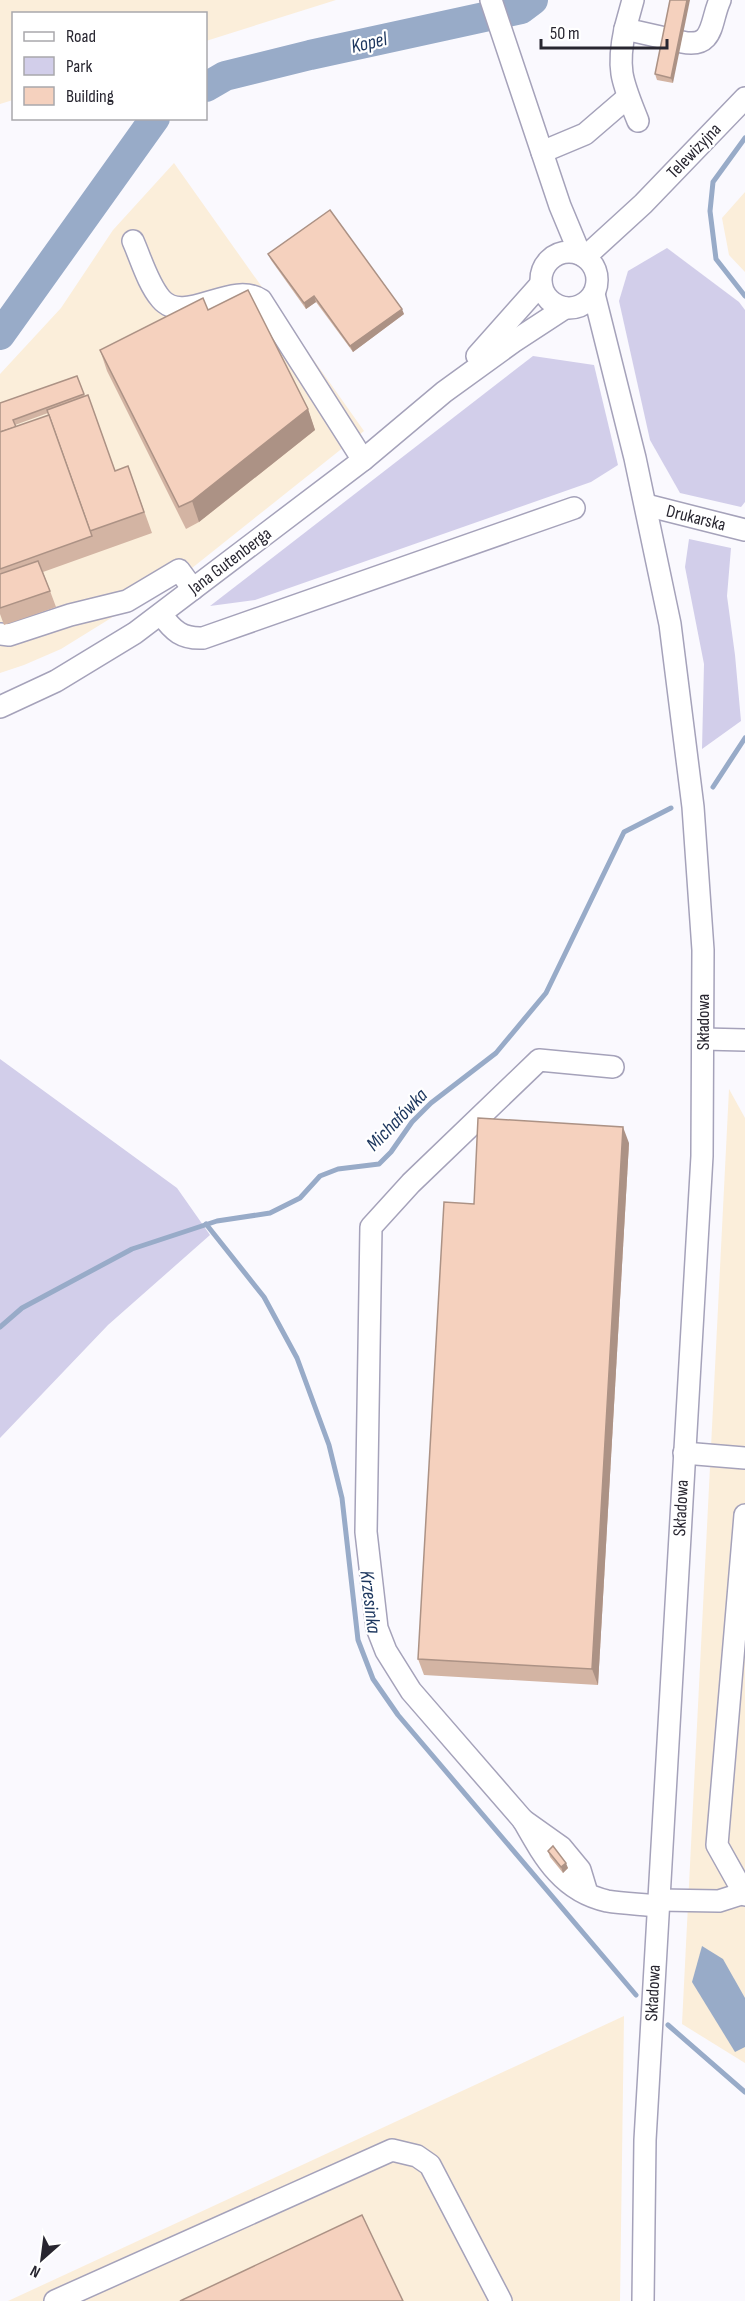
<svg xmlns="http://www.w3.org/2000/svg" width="745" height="2301" viewBox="0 0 745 2301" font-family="'Sofia Sans Condensed',sans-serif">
	<rect width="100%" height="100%" fill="#faf9fe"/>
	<g fill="#fbeeda">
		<polygon points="0,0 336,0 206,41 206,14 14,14 13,100 0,104"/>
		<polygon points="174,163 364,431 192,568 61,649 24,665 0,673 0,374 61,308 113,230"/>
		<polygon points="745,192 745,272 729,255 722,218"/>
		<polygon points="729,1089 745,1118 745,2063 682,2024"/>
		<polygon points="624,2016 620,2301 8,2301"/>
	</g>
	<g fill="#d2ceea">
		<polygon points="667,248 739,302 745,310 745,502 741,507 680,493 650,440 619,301 628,271"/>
		<polygon points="533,356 594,365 618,465 591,482 255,600 210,606"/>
		<polygon points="689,539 731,548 727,596 735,655 741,721 702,749 704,664 685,567"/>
		<polygon points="0,1059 177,1188 210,1235 108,1325 0,1438"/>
	</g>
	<polygon fill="#98abc8" points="702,1946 723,1959 745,1998 745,2047 735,2052 692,1982"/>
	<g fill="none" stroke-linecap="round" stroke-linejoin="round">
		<g stroke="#98abc8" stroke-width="5">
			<polyline points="745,138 713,182 710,211 716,259 745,296"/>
			<polyline points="713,787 745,738"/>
			<polyline points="206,1224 264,1297 297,1358 329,1445 342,1498 358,1640 373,1679 398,1715 636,1995"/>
			<polyline points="0,1327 22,1308 132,1249 217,1221 270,1213 300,1198 320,1176 338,1169 379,1164 391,1152 412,1122 431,1103 496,1053 546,993 624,832 671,808"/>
			<polyline points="668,2025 745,2092"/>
		</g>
		<g stroke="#98abc8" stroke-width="30">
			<polyline points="206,87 225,76 310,55 521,9 533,0"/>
			<polyline points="0,335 155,118"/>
		</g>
		<g stroke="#a5a2ba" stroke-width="24">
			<g id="minor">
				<polyline points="491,0 560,206 580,254"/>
				<polyline points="633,0 625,29 665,38"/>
				<path d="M625,29C616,71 623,83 638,121"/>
				<path d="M682,42C715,49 710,21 720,0"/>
				<polyline points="542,152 585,134 628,97"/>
				<path d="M133,241C141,259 148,284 161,299C184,326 232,280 261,300L363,460"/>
				<circle cx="569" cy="280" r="28"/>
				<polyline points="585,257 643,204 745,98"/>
				<polyline points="594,294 635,458 670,624 693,807 703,950 702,1156 649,2071 645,2140 643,2301"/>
				<polyline points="477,356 541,284"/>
				<polyline points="646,505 745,530"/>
				<path d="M161,614C173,631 182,639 203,638L574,508"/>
				<polyline points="0,634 9,635 70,615 127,601 179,570 193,589"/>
				<polyline points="0,707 56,681 135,633 363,460 444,392 513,342 565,308"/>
				<polyline points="703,1039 745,1040"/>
				<polyline points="684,1453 745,1458"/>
				<polyline points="745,1515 717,1845 745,1895"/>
				<polyline points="523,1820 411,1691 386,1651 377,1628 366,1532 371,1227 411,1183 539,1060 613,1067"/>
				<path d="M587,1893L580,1870L561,1847L523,1820C544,1857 562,1891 607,1901C624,1904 642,1904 658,1906"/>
				<polyline points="659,1900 719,1901 744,1893"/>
				<polyline points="55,2301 392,2150 417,2156 430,2165 501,2301"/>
			</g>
		</g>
		<use href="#minor" stroke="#fff" stroke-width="21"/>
	</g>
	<g fill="#d3b4a3" fill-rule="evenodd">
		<polygon points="670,0 673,83 657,80 655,74"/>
		<polygon points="268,254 404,314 353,352 316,302 306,309 271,260"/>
		<polygon points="208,310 308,409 315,430 199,522 186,529 107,371 100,350"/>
		<path d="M77,376L85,397L115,471L128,466L152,533L43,572L56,607L4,625L0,614V403ZM48,413L49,415L16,427L15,425Z"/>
		<polygon points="629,1143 598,1685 424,1675 418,1659 474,1204"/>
		<polygon points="548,1851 568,1868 563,1873 550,1857"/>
	</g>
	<g fill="#ac9285">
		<polygon points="687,0 690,0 673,83 671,78"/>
		<polygon points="314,296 316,302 306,309 304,303"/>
		<polygon points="402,309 404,314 353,352 350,346"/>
		<polygon points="308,409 315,430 199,522 192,501"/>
		<polygon points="623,1127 629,1143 598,1685 592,1669"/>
		<polygon points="566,1863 568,1868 563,1873 561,1867"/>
	</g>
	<g fill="#f5d1be" stroke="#ac9285" stroke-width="1.5">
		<polygon points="670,0 687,0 671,78 655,74"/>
		<polygon points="330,210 402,309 350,346 314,296 304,303 268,254"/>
		<polygon points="248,290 308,409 192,501 179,507 100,350 203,298 208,310"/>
		<polygon points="77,376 84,394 13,420 16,427 0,432 0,403"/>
		<polygon points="88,395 115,471 128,466 144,512 90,531 47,410"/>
		<polygon points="49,415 92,536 0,569 0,432"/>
		<polygon points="38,561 50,591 0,608 0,574"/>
		<polygon points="478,1118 623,1127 592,1669 418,1659 444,1202 474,1204"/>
		<polygon points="553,1846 566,1863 561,1867 548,1851"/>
		<polygon points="362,2215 403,2301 180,2301"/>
	</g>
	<g text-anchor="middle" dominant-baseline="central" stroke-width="4.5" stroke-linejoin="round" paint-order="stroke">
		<g font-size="18" fill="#282630" stroke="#fff">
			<text transform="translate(694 151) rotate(-46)">Telewizyjna</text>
			<text transform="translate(696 518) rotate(14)">Drukarska</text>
			<text transform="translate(230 561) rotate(-37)">Jana Gutenberga</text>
			<text transform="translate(703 1022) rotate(-90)">Składowa</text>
			<text transform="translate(681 1508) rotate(-87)">Składowa</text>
			<text transform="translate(653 1993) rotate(-87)">Składowa</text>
		</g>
		<g font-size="20" font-style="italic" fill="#1c365e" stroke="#fff">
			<text transform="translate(369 43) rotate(-13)">Kopel</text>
			<text transform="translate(397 1120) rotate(-46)">Michałówka</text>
			<text transform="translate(370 1602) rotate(83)">Krzesinka</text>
		</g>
	</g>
	<rect x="12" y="12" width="195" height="108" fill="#ffffff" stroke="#a9a8ac" stroke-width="1.5"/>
	<rect x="24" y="32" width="30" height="9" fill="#ffffff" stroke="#a9a8ac" stroke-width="1.5"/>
	<text x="66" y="42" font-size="18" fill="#282630">Road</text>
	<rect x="24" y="57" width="30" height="18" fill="#d2ceea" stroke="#a9a8ac" stroke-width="1.5"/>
	<text x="66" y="72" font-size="18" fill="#282630">Park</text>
	<rect x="24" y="87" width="30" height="18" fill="#f5d1be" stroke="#a9a8ac" stroke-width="1.5"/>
	<text x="66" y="102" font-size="18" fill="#282630">Building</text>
	<g transform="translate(42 2259) rotate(208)" stroke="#ffffff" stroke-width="4.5" paint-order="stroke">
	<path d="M0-4.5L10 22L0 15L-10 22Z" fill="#282630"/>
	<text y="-9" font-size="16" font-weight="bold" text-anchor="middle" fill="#282630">N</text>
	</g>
	<path d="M541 39v9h126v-9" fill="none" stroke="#282630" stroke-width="3"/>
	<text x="550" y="39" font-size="18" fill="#282630" stroke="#ffffff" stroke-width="4.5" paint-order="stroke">50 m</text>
</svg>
